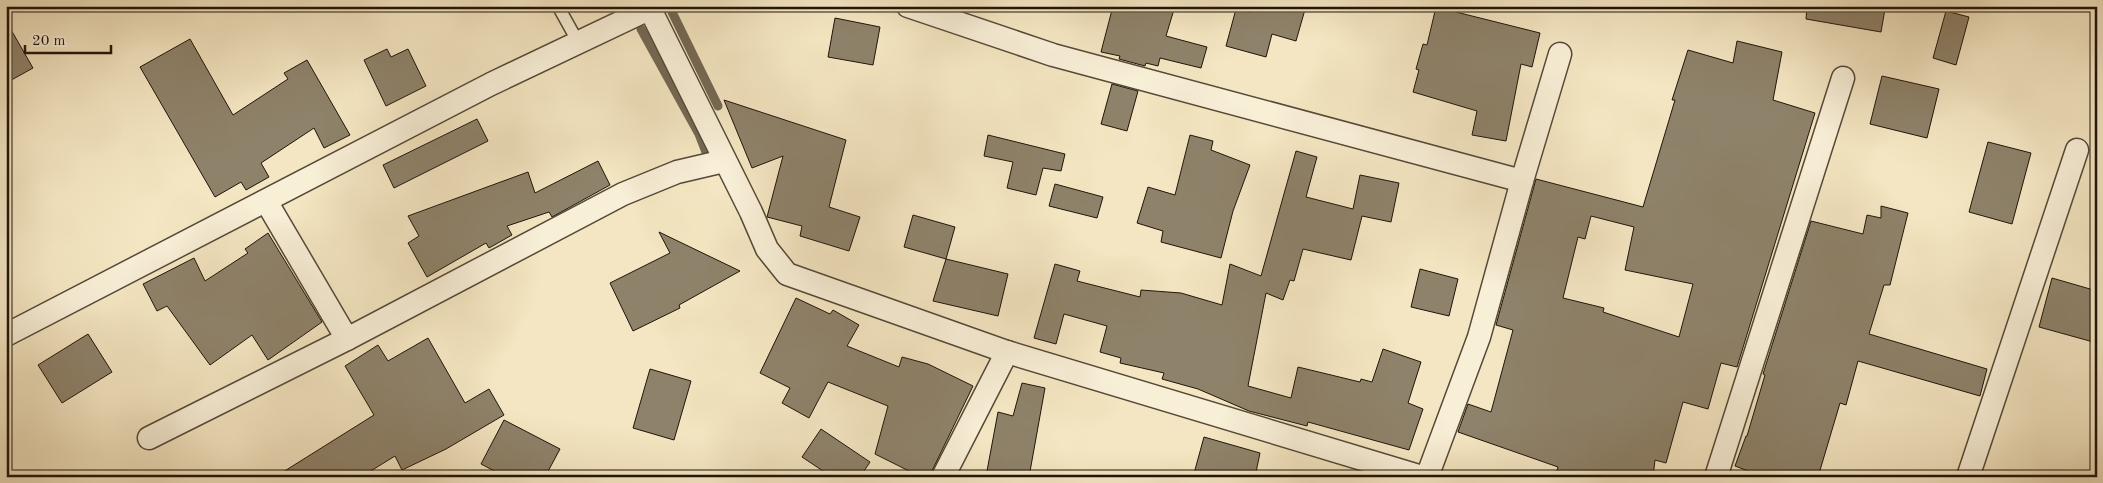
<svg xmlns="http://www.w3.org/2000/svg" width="2103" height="483" viewBox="0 0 2103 483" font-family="'Old Standard TT',serif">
	<rect width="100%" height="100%" fill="#f4e6c2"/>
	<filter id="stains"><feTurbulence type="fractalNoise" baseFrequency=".004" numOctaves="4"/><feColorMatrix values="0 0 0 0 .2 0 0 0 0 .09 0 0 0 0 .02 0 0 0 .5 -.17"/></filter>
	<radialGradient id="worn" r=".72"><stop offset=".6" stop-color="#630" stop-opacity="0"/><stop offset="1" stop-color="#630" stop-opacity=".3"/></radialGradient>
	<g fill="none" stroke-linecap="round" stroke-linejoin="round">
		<g stroke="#746853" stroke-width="9">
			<polyline points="672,12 718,106"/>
			<polyline points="641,29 699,134 706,152"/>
		</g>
	</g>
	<g fill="#8e826a" stroke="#1f150a" fill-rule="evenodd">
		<polygon points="1113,6 1175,6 1166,36 1207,47 1201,68 1160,58 1158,66 1146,63 1145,66 1119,59 1120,56 1101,52"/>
		<polygon points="1251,6 1306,6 1296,41 1272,34 1266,57 1226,46 1236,9 1250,12"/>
		<polygon points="1807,6 1870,6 1885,9 1881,32 1806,19"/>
		<polygon points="1436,7 1540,33 1532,67 1521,64 1506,141 1472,135 1477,111 1413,92 1419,70 1416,69 1423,44 1427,45"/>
		<polygon points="1946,11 1969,17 1956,65 1933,58"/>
		<polygon points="835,18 880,27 873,65 828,57"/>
		<polygon points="6,21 33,68 6,83"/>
		<polygon points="190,39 233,115 288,79 284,73 307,60 350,135 324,148 314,128 261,163 269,177 246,190 241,182 215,197 140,67"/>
		<path d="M1737,41L1782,52L1773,100L1815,113L1737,367L1721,363L1708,409L1683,402L1666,463L1655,460L1653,477H1555L1558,467L1458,432L1468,404L1491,412L1513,330L1496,325L1536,179L1643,207L1675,100H1672L1688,50L1733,63ZM1591,216L1634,227L1625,270L1693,284L1679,337L1603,312L1604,308L1563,298L1578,237L1585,239Z"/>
		<polygon points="387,49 391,57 408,49 426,86 386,106 364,60"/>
		<polygon points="1882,76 1939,89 1927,138 1870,124"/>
		<polygon points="1112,84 1138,91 1127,131 1101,124"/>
		<polygon points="724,100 846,140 829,207 860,217 849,251 800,236 802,226 767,217 783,156 752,168"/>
		<polygon points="477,119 488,141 394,188 383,165"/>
		<polygon points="988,135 1065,154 1061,171 1043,168 1036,195 1007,188 1013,162 984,156"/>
		<polygon points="1190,135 1213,141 1211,150 1250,165 1233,211 1221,258 1161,242 1163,231 1137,223 1148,187 1175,195"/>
		<polygon points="1988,142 2031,153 2012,224 1969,212"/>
		<polygon points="1296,151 1317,157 1306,197 1353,209 1360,175 1399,183 1391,222 1362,216 1351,260 1303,249 1294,281 1290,280 1283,300 1266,293 1248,386 1291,398 1298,367 1360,382 1361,379 1372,382 1383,349 1421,362 1408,403 1423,409 1409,450 1308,422 1307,426 1249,411 1198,389 1162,379 1164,373 1120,363 1121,358 1100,352 1107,326 1064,314 1056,344 1034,338 1055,264 1080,271 1077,281 1140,297 1141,290 1181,293 1222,305 1230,264 1261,276"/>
		<polygon points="598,161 610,185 552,217 549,212 507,226 512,235 489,248 486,243 427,277 408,243 419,236 408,216 528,172 535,193"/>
		<polygon points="1055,184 1103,197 1097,218 1049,206"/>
		<polygon points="1881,206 1908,213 1890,285 1884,285 1869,334 1987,369 1980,396 1858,361 1846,405 1840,403 1818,477 1764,477 1735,466 1746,436 1747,436 1765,375 1763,374 1811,221 1863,234 1867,215 1881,218"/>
		<polygon points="913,215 955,227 946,259 904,247"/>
		<polygon points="659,232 740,271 679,305 680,308 633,331 610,283 670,253"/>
		<polygon points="268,233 322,322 268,360 252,335 210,365 167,306 157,311 143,284 194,258 205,281 248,253 245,249"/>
		<polygon points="946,259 1008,274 998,316 933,301"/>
		<polygon points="1420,269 1458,279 1449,316 1411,307"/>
		<polygon points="2052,278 2097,291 2097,343 2039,327"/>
		<polygon points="796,298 830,314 833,310 859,325 847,346 899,367 902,357 928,364 973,386 929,477 921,477 875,454 888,406 828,382 809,418 782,403 790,388 760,373"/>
		<polygon points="88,334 112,372 62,403 38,365"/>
		<polygon points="428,338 465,403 489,389 504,415 446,449 402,470 395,456 361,477 275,477 374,415 345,366 378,345 388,361"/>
		<polygon points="650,369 691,381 674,440 633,428"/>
		<polygon points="1022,383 1045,388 1029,477 1017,477 987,471 998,412 1013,416"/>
		<polygon points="504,420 560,449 545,477 506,477 481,464"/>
		<polygon points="821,429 870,462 860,477 832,477 802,457"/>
		<polygon points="1204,437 1260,453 1255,477 1193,477"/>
	</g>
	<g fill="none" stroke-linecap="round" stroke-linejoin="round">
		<g stroke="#544938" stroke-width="14">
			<polyline id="service" points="558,6 578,42"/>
		</g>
		<g stroke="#544938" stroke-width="25">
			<g id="minor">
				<polyline points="908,6 1053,55 1522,181"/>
				<polyline points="650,9 751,212 767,249 787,274 1007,352 1422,477"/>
				<polyline points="266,201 347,339"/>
				<polyline points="6,335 491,84 655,6"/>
				<polyline points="149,438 347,339 623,194 677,172 724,161"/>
				<polyline points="943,477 1007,352"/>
				<polyline points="1427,477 1479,337 1522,181 1560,54"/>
				<polyline points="1716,477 1843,78"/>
				<polyline points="1968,477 2077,150"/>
			</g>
		</g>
		<use href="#service" stroke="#f8efd7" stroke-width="11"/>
		<use href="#minor" stroke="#f8efd7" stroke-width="22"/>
	</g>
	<rect width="2103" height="483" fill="none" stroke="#f4e6c2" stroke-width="25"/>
	<rect x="8" y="8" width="2088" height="468" fill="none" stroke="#1f150a" stroke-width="2.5"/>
	<rect x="12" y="12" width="2078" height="458" fill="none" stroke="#1f150a"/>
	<path d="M25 45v8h86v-8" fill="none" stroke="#1f150a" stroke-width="2.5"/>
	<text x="32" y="45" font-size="15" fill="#1f150a" stroke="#f8efd7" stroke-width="4" paint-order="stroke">20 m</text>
	<rect width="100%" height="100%" filter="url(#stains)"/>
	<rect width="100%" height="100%" fill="url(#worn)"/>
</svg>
